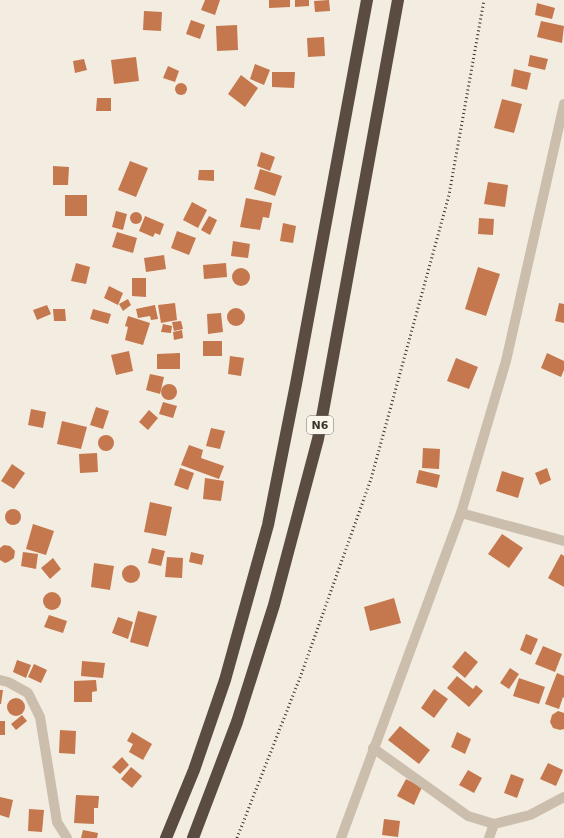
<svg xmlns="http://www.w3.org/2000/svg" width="564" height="838" viewBox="0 0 564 838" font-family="'DejaVu Sans',sans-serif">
	<rect width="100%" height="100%" fill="#f3ece1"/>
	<g fill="#c5774d">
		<polygon points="205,0 220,0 215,15 201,10"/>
		<polygon points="269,0 290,0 290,7 269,8"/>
		<polygon points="295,0 309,0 309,6 295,7"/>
		<polygon points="329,0 330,11 315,12 314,1"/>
		<polygon points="537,3 555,8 552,19 535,15"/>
		<polygon points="144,11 162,12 161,31 143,30"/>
		<polygon points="191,20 205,25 200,39 186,34"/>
		<polygon points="541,21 564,26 562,43 537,37"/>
		<polygon points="237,25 238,50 217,51 216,26"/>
		<polygon points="324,37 325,56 308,57 307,38"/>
		<polygon points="530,55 548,59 545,70 528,66"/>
		<polygon points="136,57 139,81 114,84 111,60"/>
		<polygon points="84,59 87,70 75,73 73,61"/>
		<polygon points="255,64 270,70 264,85 250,79"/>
		<polygon points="168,66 179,71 175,82 163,78"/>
		<polygon points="514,69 531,73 527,90 511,86"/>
		<polygon points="272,72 295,72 294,88 272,87"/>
		<polygon points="241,75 258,88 245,107 228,94"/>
		<circle cx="181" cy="89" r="6"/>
		<polygon points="97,98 111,98 111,111 96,111"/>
		<polygon points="502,99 522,104 514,133 494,128"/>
		<polygon points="261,152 275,157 270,171 257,166"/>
		<polygon points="130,161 148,168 136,197 118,190"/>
		<polygon points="53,166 69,167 68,185 53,185"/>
		<polygon points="260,169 282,176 275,196 254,189"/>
		<polygon points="199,170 214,170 214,181 198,180"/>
		<polygon points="488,182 508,185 505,207 484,204"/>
		<rect x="65" y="195" width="22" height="21"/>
		<polygon points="246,198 272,203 269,218 263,217 260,230 240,227"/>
		<polygon points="192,202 207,210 198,228 183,220"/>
		<polygon points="116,211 127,214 123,230 112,227"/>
		<circle cx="136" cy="218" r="6"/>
		<polygon points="145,216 164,224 160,235 155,233 153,237 139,231"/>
		<polygon points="209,216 217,220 210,235 201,230"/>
		<polygon points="479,218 494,219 493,235 478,234"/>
		<polygon points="283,223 296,226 293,243 280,241"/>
		<polygon points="177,231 196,238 189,255 171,248"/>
		<polygon points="117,232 137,238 133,253 112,247"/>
		<polygon points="233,241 250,244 248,258 231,256"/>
		<polygon points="164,255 166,269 146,272 144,258"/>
		<polygon points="76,263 90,267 86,284 71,281"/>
		<polygon points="226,263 227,277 204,279 203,265"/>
		<polygon points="478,267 500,274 486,316 465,309"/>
		<circle cx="241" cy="277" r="9"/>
		<polygon points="132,278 146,278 146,297 132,296"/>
		<polygon points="109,286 123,293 118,305 104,298"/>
		<polygon points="128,299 131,305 123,311 119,304"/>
		<polygon points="175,303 177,320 161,323 158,305"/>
		<polygon points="559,303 564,304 564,323 555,321"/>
		<polygon points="47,305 51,314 37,320 33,310"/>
		<polygon points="155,305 158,319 151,320 150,316 138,318 136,309"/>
		<circle cx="236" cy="317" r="9"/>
		<polygon points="53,309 65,309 66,321 54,321"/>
		<polygon points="93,309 111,314 108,324 90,319"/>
		<polygon points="221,313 223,332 208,334 207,314"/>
		<polygon points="128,316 150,323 143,345 125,340 128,327 125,326"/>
		<polygon points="181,321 183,329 174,331 172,322"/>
		<polygon points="163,324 172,326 171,333 161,332"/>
		<polygon points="182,330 183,338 174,340 173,332"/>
		<rect x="203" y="341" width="19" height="15"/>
		<polygon points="129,351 133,371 116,375 111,355"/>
		<polygon points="180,353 180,369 157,369 157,354"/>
		<polygon points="547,353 564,361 564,370 561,377 541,368"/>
		<polygon points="230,356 244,358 241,376 228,374"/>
		<polygon points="456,358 478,367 469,389 447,381"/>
		<polygon points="150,374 164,377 160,394 146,390"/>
		<circle cx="169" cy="392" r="8"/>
		<polygon points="163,402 177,406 173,418 159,414"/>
		<polygon points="96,407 109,411 103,429 90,425"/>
		<polygon points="31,409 46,412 43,428 28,425"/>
		<polygon points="149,410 158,418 148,430 139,422"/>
		<polygon points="62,421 87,427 81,449 57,444"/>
		<polygon points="211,428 225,431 220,449 206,446"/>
		<circle cx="106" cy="443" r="8"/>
		<polygon points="189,445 203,450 201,458 224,466 219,479 181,465"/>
		<polygon points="423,448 440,449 439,469 422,468"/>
		<polygon points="97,453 98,472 80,473 79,454"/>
		<polygon points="12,464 25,473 14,489 1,481"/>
		<polygon points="180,468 194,473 188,490 174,485"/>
		<polygon points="547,468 551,480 540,485 535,473"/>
		<polygon points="419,470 440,475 437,488 416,483"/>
		<polygon points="502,471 524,478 518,498 496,491"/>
		<polygon points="205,478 224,481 221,501 203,499"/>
		<polygon points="150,502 172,507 166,536 144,532"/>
		<circle cx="13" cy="517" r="8"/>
		<polygon points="33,524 54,531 46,555 26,549"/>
		<polygon points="502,534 523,548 509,568 488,554"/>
		<polygon points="4,545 10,546 15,551 14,558 8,562 5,563 0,560 0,548"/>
		<polygon points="152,548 165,551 161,566 148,563"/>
		<polygon points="23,552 38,554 36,569 21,566"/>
		<polygon points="191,552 204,555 202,565 189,562"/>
		<polygon points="561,554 564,556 564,587 548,578"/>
		<polygon points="167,557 183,558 182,578 165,577"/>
		<polygon points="53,558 61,569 50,579 41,568"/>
		<polygon points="94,563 114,566 110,590 91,587"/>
		<circle cx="131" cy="574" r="9"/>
		<circle cx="52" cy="601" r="9"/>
		<polygon points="394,598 401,623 370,631 364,607"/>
		<polygon points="138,611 157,616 148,647 130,642"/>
		<polygon points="49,615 67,621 63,633 44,627"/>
		<polygon points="118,617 133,622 128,639 112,633"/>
		<polygon points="526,634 538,639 531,655 520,650"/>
		<polygon points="543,646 562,654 555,672 535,664"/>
		<polygon points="465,651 478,662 465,678 452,667"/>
		<polygon points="17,660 31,665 26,678 13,672"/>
		<polygon points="82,661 105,663 103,678 81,676"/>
		<polygon points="34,664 47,670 41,683 28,677"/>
		<polygon points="510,668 519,674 509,689 500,683"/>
		<polygon points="557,673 564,676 564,698 563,697 559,709 545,704"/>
		<polygon points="457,676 473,689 476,685 483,691 469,707 447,688"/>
		<polygon points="519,678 545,687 539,704 513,696"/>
		<polygon points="96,680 97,691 92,692 92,702 74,702 74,681"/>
		<polygon points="434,689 448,699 434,718 421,708"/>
		<polygon points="0,690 3,690 1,704 0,704"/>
		<circle cx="16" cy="707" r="9"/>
		<polygon points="558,711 564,713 564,729 560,730 553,728 550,722 552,715"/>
		<polygon points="22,715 27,721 16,730 11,724"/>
		<rect x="0" y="721" width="5" height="14"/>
		<polygon points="400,726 430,750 419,764 388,740"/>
		<polygon points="60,730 76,731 75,754 59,753"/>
		<polygon points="132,732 152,744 143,760 129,752 133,744 127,741"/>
		<polygon points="457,732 471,739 465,754 451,747"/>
		<polygon points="122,757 129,765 120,774 112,767"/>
		<polygon points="548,763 563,770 556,786 540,779"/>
		<polygon points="131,767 142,776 132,788 121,779"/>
		<polygon points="468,770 482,778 474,793 459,785"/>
		<polygon points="511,774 524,779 517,798 504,793"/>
		<polygon points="406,779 422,787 414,805 397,796"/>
		<polygon points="76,795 99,796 98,808 94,808 94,824 74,823"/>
		<polygon points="0,797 13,800 9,818 0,815"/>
		<polygon points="29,809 44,810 42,832 28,831"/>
		<polygon points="384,819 400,821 398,837 382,835"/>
		<polygon points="83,830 98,833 97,838 81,838"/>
	</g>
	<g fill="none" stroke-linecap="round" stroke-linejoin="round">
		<g stroke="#ccbeac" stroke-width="10">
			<polyline points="461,513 564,541"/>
			<polyline points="0,680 8,682 28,693 40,717 57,822 67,838"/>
			<polyline points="373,748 468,816 494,824 530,815 564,797"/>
			<polyline points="341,838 461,513 506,361 564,104"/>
			<polyline points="489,838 494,824"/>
		</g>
		<g stroke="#5b4c42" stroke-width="12">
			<polyline points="166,838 194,770 225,680 268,525 296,384 367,0"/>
			<polyline points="193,838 237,722 274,605 318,439 398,0"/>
		</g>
		<polyline stroke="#3a312b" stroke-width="3" stroke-dasharray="1 3" stroke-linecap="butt" points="237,838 301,675 371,479 449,195 484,0"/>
	</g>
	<g text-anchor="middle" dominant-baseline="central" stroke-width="3" stroke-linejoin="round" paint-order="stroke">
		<rect fill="#faf6ed" stroke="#746c65" stroke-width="1" x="307" y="416" width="26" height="18" rx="3"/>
		<g font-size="11" font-weight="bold" fill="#3a312b">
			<text x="320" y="425">N6</text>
		</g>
	</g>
</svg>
